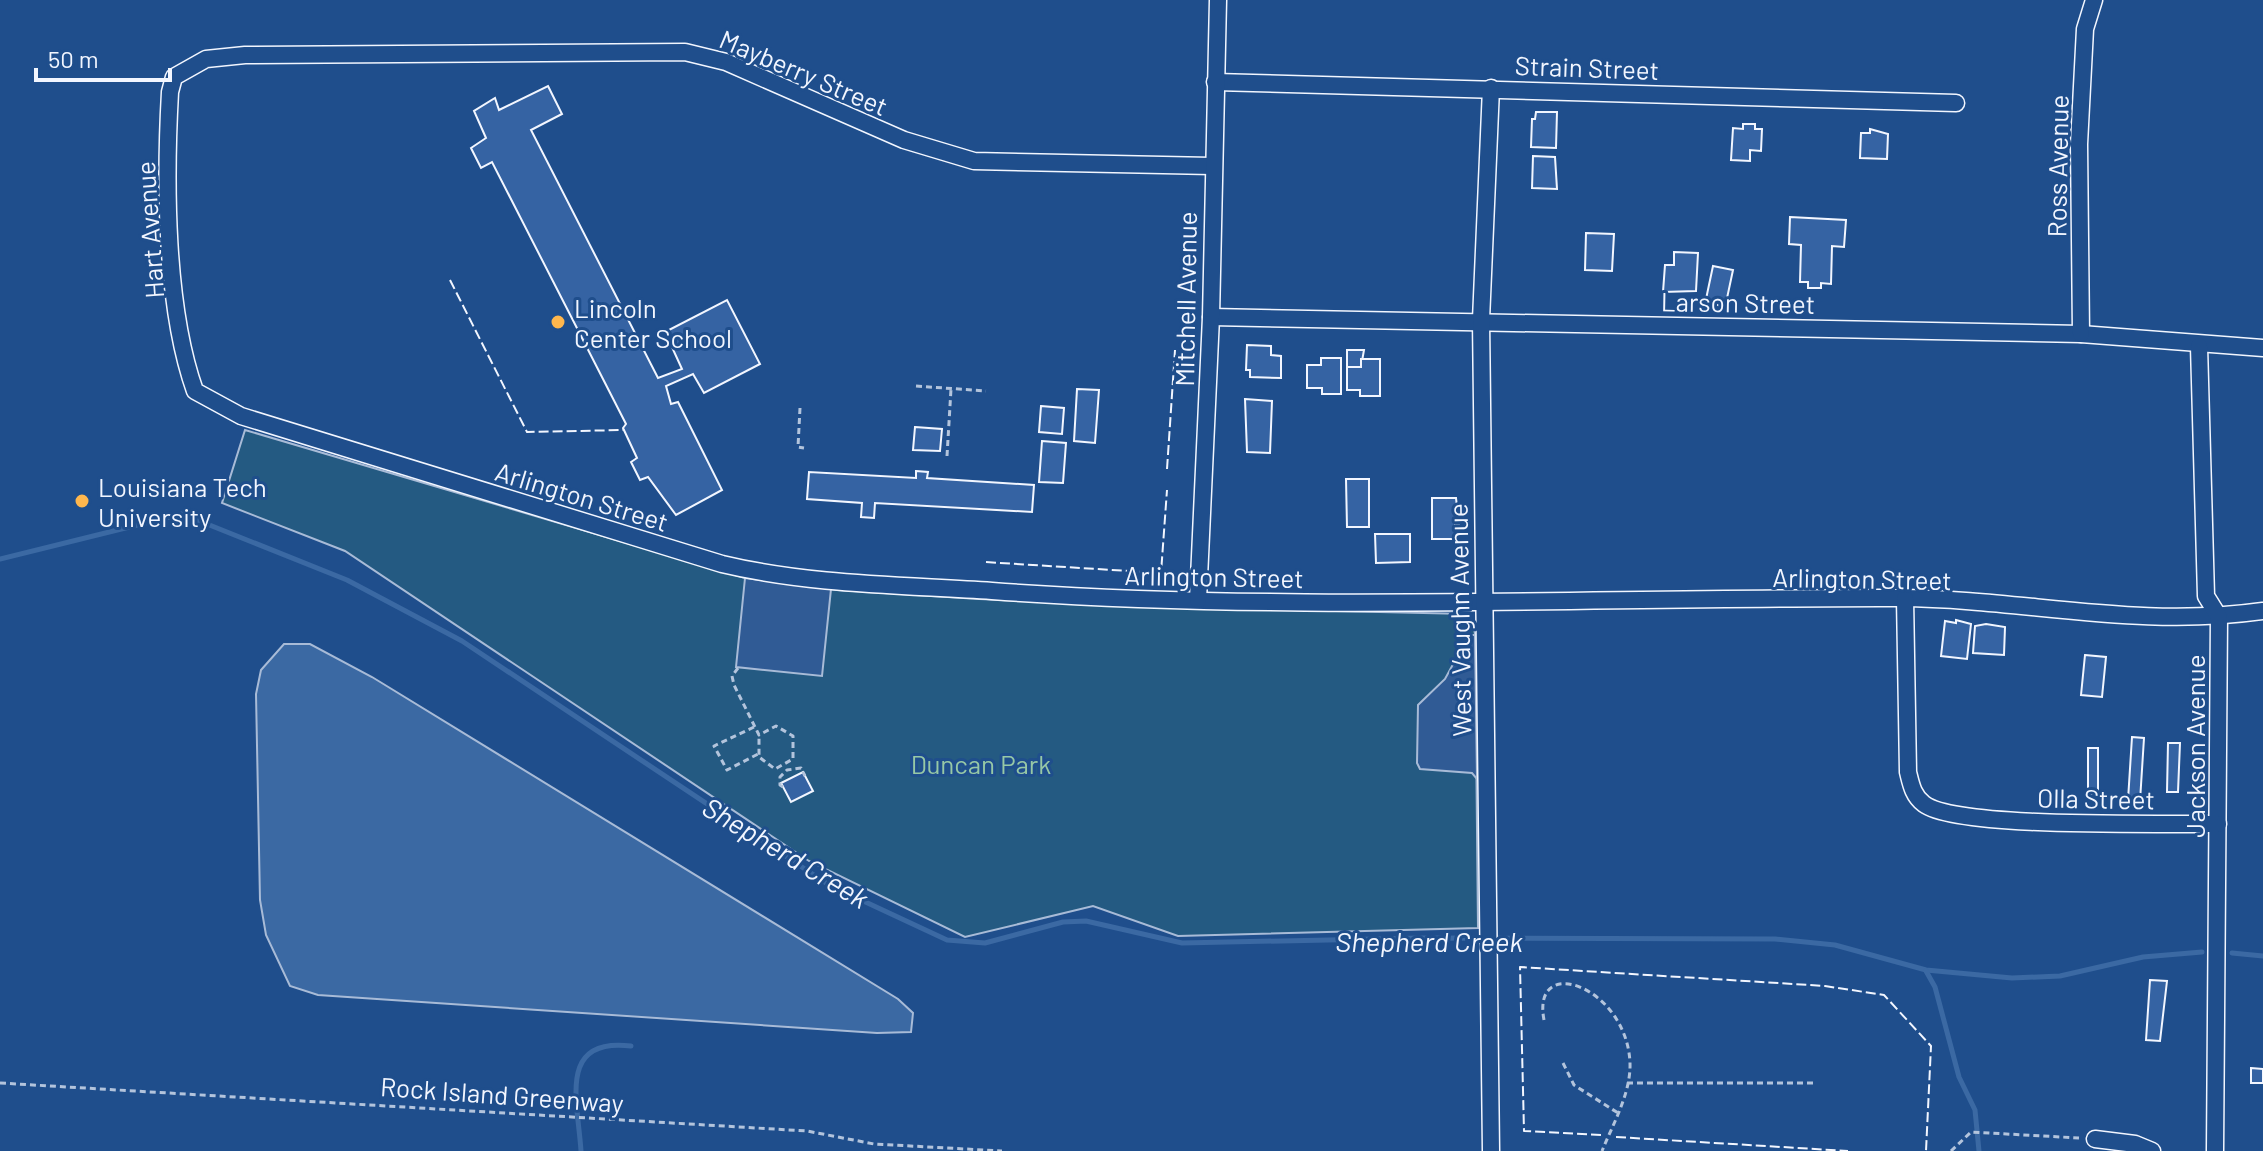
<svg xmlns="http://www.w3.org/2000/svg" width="2263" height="1151" viewBox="0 0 2263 1151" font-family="Barlow,sans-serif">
	<rect width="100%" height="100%" fill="#1f4e8c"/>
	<polygon fill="#245a82" stroke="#a8bbd7" stroke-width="2" points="245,430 745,578 837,590 979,599 1162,607 1467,614 1473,622 1475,634 1478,928 1178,936 1093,906 965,937 809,861 345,551 222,503"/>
	<g fill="#305b95" stroke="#a8bbd7" stroke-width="2">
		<polygon points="745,578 831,589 822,676 736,667"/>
		<polygon points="1469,635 1475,635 1477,779 1472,773 1420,769 1417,763 1418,705 1445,679"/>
	</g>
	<polygon fill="#3b69a3" stroke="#a8bbd7" stroke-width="2" points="284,644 310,644 372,677 898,999 913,1013 911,1032 877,1033 318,995 290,986 266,935 260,900 256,694 261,670"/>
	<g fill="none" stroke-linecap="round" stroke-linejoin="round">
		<g stroke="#3b69a3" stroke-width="5">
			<polyline points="0,559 182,514 347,580 462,641 829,885 947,940 985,943 1063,922 1086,921 1182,943 1421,938 1775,939 1835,945 1926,970 2012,978 2060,976 2143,957 2202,952"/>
			<polyline points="2232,953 2263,956"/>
			<polyline points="1926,971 1935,987 1959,1077 1975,1110 1979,1151"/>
			<path d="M581,1151C578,1102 557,1037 631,1046"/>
		</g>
	</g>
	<g fill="#3563a3" stroke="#f2f6ff" stroke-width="2">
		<polygon points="548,86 562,114 531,130 658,378 682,369 665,332 727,300 760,364 704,393 693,374 666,386 671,404 678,402 722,490 676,515 648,477 640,480 631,462 637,458 623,428 626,424 492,162 481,168 471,148 486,138 474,111 495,98 499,110"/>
		<polygon points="1536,112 1557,112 1556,148 1531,147 1532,119 1535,119"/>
		<polygon points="1743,124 1755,124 1755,129 1762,129 1761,151 1750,150 1750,161 1731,160 1733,128 1743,129"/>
		<polygon points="1870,129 1888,134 1887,159 1860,158 1861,133 1870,133"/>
		<polygon points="1533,156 1555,157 1557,189 1532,188"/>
		<polygon points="1790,217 1846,220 1844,247 1832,246 1831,284 1821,283 1821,288 1808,288 1808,282 1800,282 1801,245 1789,244"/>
		<polygon points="1586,233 1614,234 1612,271 1585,270"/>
		<polygon points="1674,252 1698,253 1696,291 1663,292 1665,265 1674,265"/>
		<polygon points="1713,266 1733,270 1726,303 1722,306 1708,303 1706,299"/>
		<polygon points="1247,345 1271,346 1271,355 1281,356 1281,378 1250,377 1250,370 1246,370"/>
		<polygon points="1347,350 1364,350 1361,367 1347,367"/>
		<polygon points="1321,358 1341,358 1341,394 1322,394 1322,388 1307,388 1307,365 1321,365"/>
		<polygon points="1361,359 1380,359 1380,396 1360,396 1360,390 1347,390 1347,367 1361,367"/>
		<polygon points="1077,389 1099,390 1095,443 1074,441"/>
		<polygon points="1245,399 1272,401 1270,453 1247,452"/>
		<polygon points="1041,406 1064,408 1062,434 1039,432"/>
		<polygon points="915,427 942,429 940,451 913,450"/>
		<polygon points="1042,441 1066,443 1063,483 1039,482"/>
		<polygon points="916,471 928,472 927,478 1034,485 1032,512 875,503 874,518 861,517 862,503 807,499 809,472 916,478"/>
		<polygon points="1346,479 1369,479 1369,527 1347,527"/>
		<polygon points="1432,498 1456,498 1459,525 1455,525 1455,539 1432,539"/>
		<polygon points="1375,534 1410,534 1410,562 1376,563"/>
		<polygon points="1956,620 1971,624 1967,659 1941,656 1945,621 1956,623"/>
		<polygon points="1986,624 2005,627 2004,655 1973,653 1975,626"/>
		<polygon points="2085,655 2106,657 2102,697 2081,695"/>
		<polygon points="2132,737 2144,738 2140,801 2128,800"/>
		<polygon points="2168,743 2180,743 2178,792 2167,792"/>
		<rect x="2088" y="748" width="10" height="46"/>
		<polygon points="803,772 813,791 791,802 781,783"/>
		<polygon points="2150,980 2167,981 2160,1041 2146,1040"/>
		<polygon points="2251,1068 2263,1069 2263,1083 2251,1083"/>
	</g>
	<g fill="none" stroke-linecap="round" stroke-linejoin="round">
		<g stroke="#f2f6ff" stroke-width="19">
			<g id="minor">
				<polyline points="1215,82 1956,103"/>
				<path d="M1212,166L974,161L904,140L726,62L685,52L245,55L206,59L174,77L170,92C165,181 165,307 195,391L241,416L722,564C810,585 903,585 992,591C1294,613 1597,597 1900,598C2024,599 2136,629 2263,611"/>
				<polyline points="1211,317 2081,334 2263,348"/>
				<polyline points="2081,334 2079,144 2085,29 2094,0"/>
				<polyline points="2199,346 2206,596 2219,617 2215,1151"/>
				<path d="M1905,598L1908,772C1911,784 1913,796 1924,804C1957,829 2165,823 2218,824"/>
				<polyline points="1198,600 1211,317 1218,0"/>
				<polyline points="2095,1139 2135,1144 2152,1151"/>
				<polyline points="1491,1151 1481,320 1491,88"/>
			</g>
		</g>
		<g stroke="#b3c4dc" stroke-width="3" stroke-dasharray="6 4" stroke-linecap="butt">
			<polyline points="916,386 986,391"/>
			<polyline points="800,408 798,447 804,448"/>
			<polyline points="947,456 951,389"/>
			<polyline points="738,668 732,676 734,685 759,735 776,726 793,736 793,759 775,769 759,757 759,735"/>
			<polyline points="754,727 714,746 727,770 758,754"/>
			<polyline points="783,787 780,785 780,777 787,770 801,768 805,776"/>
			<path d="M1544,1020C1531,952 1627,987 1630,1063C1631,1093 1613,1124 1602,1151"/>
			<polyline points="1563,1063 1574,1085 1618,1113"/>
			<polyline points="0,1083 807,1131 874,1144 1002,1151"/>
			<polyline points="1627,1083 1814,1083"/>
			<polyline points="1951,1151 1971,1132 2079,1138"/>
		</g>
		<use href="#minor" stroke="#1f4e8c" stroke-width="16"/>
		<g stroke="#f2f6ff" stroke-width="2" stroke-dasharray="10 4" stroke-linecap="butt">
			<polyline points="450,280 527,432 623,430"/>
			<polyline points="1167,469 1175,350"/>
			<polyline points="986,562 1161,573 1167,490"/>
			<polyline points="1601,1135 1524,1131 1520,967 1825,986 1884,995 1931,1046 1926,1151"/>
			<polyline points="1616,1137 1848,1151"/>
		</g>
	</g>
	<g fill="#ffb74d" stroke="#1f4e8c" stroke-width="3">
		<circle cx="558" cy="322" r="8"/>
		<circle cx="82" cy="501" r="8"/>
	</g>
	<g text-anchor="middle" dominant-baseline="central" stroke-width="6" stroke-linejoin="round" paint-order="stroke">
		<g font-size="26" fill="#f2f6ff" stroke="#1f4e8c">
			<text transform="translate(1587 67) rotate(2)">Strain Street</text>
			<text transform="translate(804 72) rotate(23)">Mayberry Street</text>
			<text transform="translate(2057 166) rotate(-89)">Ross Avenue</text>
			<text transform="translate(149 230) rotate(-94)">Hart Avenue</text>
			<text transform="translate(1185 299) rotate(-89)">Mitchell Avenue</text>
			<text transform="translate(1738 302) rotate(1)">Larson Street</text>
			<text transform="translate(582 496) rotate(17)">Arlington Street</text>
			<text transform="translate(1214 576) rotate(1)">Arlington Street</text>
			<text transform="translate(1862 578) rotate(1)">Arlington Street</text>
			<text transform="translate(1459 620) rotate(-91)">West Vaughn Avenue</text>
			<text transform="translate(2194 746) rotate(-90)">Jackson Avenue</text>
			<text transform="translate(2096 798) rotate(1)">Olla Street</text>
			<text transform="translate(502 1094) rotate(4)">Rock Island Greenway</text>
		</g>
		<g font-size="26" fill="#f2f6ff" stroke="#1f4e8c" text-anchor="start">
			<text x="574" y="307">Lincoln<tspan x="574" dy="30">Center School</tspan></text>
			<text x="98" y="486">Louisiana Tech<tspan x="98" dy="30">University</tspan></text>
		</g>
		<g font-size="26" fill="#97c8a6" stroke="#1f4e8c">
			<text x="981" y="763">Duncan Park</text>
		</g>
		<g font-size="28" font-style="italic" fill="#f2f6ff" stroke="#1f4e8c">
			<text transform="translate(786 852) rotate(31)">Shepherd Creek</text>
			<text x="1429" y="941">Shepherd Creek</text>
		</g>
	</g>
	<path d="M36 68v12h134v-12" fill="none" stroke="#f2f6ff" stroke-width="4"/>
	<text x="48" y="68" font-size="24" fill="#f2f6ff" stroke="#1f4e8c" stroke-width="6" paint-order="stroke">50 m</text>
</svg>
